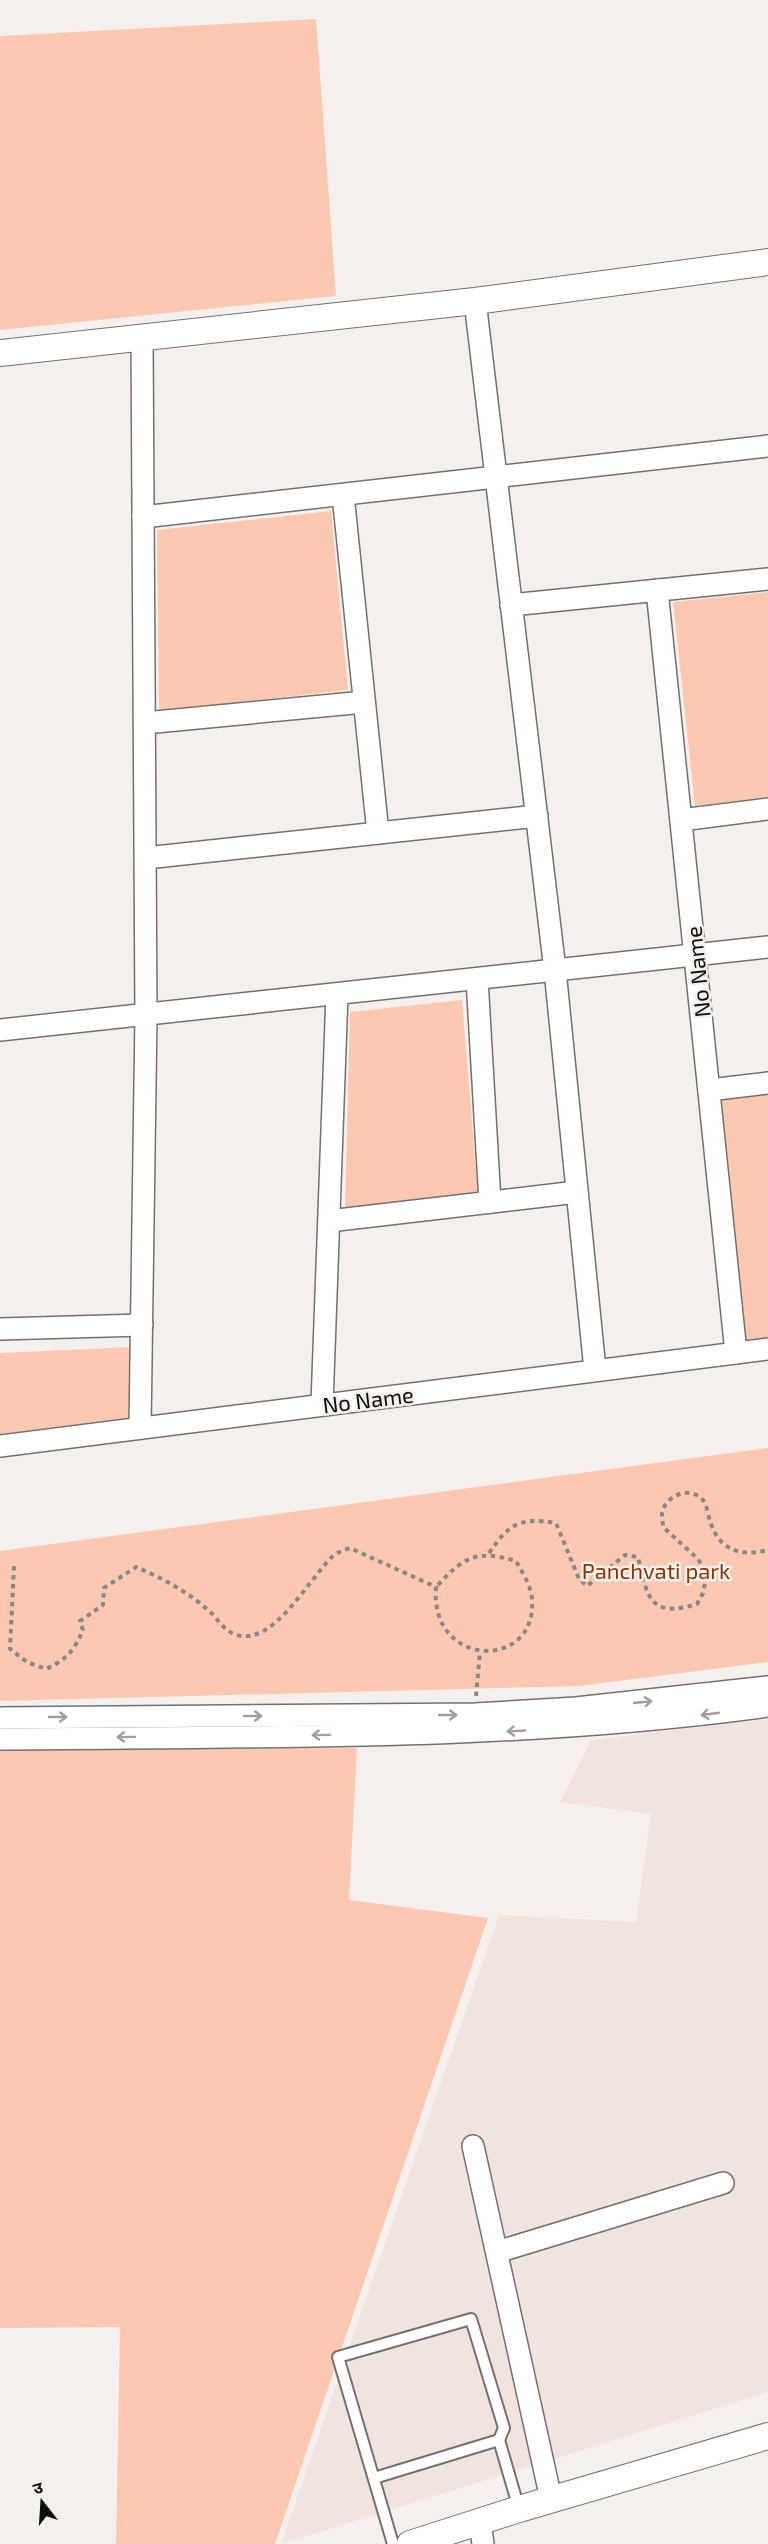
<svg xmlns="http://www.w3.org/2000/svg" width="768" height="2544" viewBox="0 0 768 2544" font-family="'Exo 2','Noto Sans Devanagari',sans-serif">
	<rect width="100%" height="100%" fill="#f5f0ee"/>
	<polygon fill="#f1e4de" points="768,1719 768,2392 281,2544 499,1915 636,1922 651,1814 560,1802 591,1740"/>
	<g fill="#fdc8b1">
		<polygon points="316,19 336,296 0,330 0,36"/>
		<polygon points="331,511 348,690 159,711 157,530"/>
		<polygon points="768,592 768,797 695,806 673,602"/>
		<polygon points="462,1000 478,1195 345,1208 350,1012"/>
		<polygon points="768,1094 768,1341 744,1343 718,1100"/>
		<polygon points="132,1347 129,1418 0,1434 0,1353"/>
		<polygon points="768,1448 768,1662 579,1686 0,1701 0,1551"/>
		<polygon points="357,1748 349,1900 488,1918 275,2544 116,2544 120,2327 0,2328 0,1750"/>
	</g>
	<g fill="none" stroke-linecap="round" stroke-linejoin="round">
		<g stroke="#75706f" stroke-width="14">
			<g id="service">
				<polyline points="374,2478 499,2440"/>
				<polyline points="393,2544 338,2357 471,2319 504,2428 499,2440 519,2509"/>
			</g>
		</g>
		<g stroke="#75706f" stroke-width="24">
			<g id="minor">
				<polyline points="475,301 555,970 595,1370"/>
				<polyline points="343,495 378,833"/>
				<polyline points="143,517 768,446"/>
				<polyline points="657,590 736,1353"/>
				<polyline points="511,605 768,579"/>
				<polyline points="145,723 364,702"/>
				<polyline points="681,820 768,809"/>
				<polyline points="146,858 537,816"/>
				<polyline points="477,979 490,1202"/>
				<polyline points="0,1030 768,947"/>
				<polyline points="709,1090 768,1083"/>
				<polyline points="329,1221 577,1192"/>
				<polyline points="0,1329 142,1325"/>
				<polyline points="322,1404 337,994"/>
				<polyline points="140,1428 146,1015 142,338"/>
				<polyline points="0,1446 768,1349"/>
				<polyline points="0,1718 475,1714 576,1708 768,1687"/>
				<path d="M0,1739C256,1736 513,1741 768,1706"/>
				<polyline points="473,2146 551,2499"/>
				<polyline points="497,2252 723,2183"/>
				<polyline points="480,2521 483,2544"/>
			</g>
		</g>
		<g stroke="#75706f" stroke-width="28">
			<g id="tertiary">
				<polyline points="0,353 475,301 768,262"/>
				<polyline points="410,2544 519,2509 768,2436"/>
			</g>
		</g>
		<g stroke="#8a8785" stroke-width="4" stroke-dasharray="4.5 4.5" stroke-linecap="butt">
			<path d="M489,1553C509,1524 519,1517 556,1523L579,1579L587,1586L625,1555L638,1557C647,1596 649,1619 697,1604L703,1593L707,1574L698,1559L663,1527C663,1523 662,1517 662,1513C666,1495 689,1486 702,1499C707,1504 708,1515 710,1521C719,1550 740,1557 768,1550"/>
			<path d="M14,1566L10,1649L27,1662L46,1669C67,1659 74,1651 83,1630L80,1621L103,1605L104,1588L136,1567C162,1578 186,1591 207,1609C217,1617 222,1629 234,1634C272,1650 309,1578 333,1556C338,1552 344,1550 350,1548L436,1587C429,1669 538,1671 532,1599C531,1585 522,1572 516,1561C476,1549 464,1557 436,1587"/>
			<polyline points="476,1696 480,1652"/>
		</g>
		<use href="#service" stroke="#fff" stroke-width="10"/>
		<use href="#minor" stroke="#fff" stroke-width="21"/>
		<use href="#tertiary" stroke="#fff" stroke-width="26"/>
	</g>
	<defs><path id="oneway-shaft" d="M-6 0H5M1.5-3L5.5 0L1.5 3" fill="none" stroke-width="1.6" stroke-linecap="round" stroke-linejoin="round" transform="scale(1.5)"/></defs>
	<g stroke="#9f9e9e">
		<use href="#oneway-shaft" transform="translate(643 1702) rotate(-6)"/>
		<use href="#oneway-shaft" transform="translate(710 1714) rotate(172)"/>
		<use href="#oneway-shaft" transform="translate(448 1715)"/>
		<use href="#oneway-shaft" transform="translate(253 1716)"/>
		<use href="#oneway-shaft" transform="translate(58 1717)"/>
		<use href="#oneway-shaft" transform="translate(516 1731) rotate(177)"/>
		<use href="#oneway-shaft" transform="translate(321 1735) rotate(179)"/>
		<use href="#oneway-shaft" transform="translate(126 1737) rotate(179)"/>
	</g>
	<g text-anchor="middle" dominant-baseline="central" stroke-width="5" stroke-linejoin="round" paint-order="stroke">
		<g font-size="22" fill="#0f0d0c" stroke="#f5f0ee">
			<text transform="translate(697 972) rotate(-96)">No Name</text>
			<text transform="translate(368 1399) rotate(-7)">No Name</text>
		</g>
		<g font-size="22" fill="#85370b" stroke="#f5f0ee">
			<text x="656" y="1570">Panchvati park</text>
		</g>
	</g>
	<g transform="translate(42 2502) rotate(343)" stroke="#f5f0ee" stroke-width="4.5" paint-order="stroke">
	<path d="M0-4.5L10 22L0 15L-10 22Z" fill="#0f0d0c"/>
	<text y="-9" font-size="16" font-weight="bold" text-anchor="middle" fill="#0f0d0c">उ</text>
	</g>
</svg>
